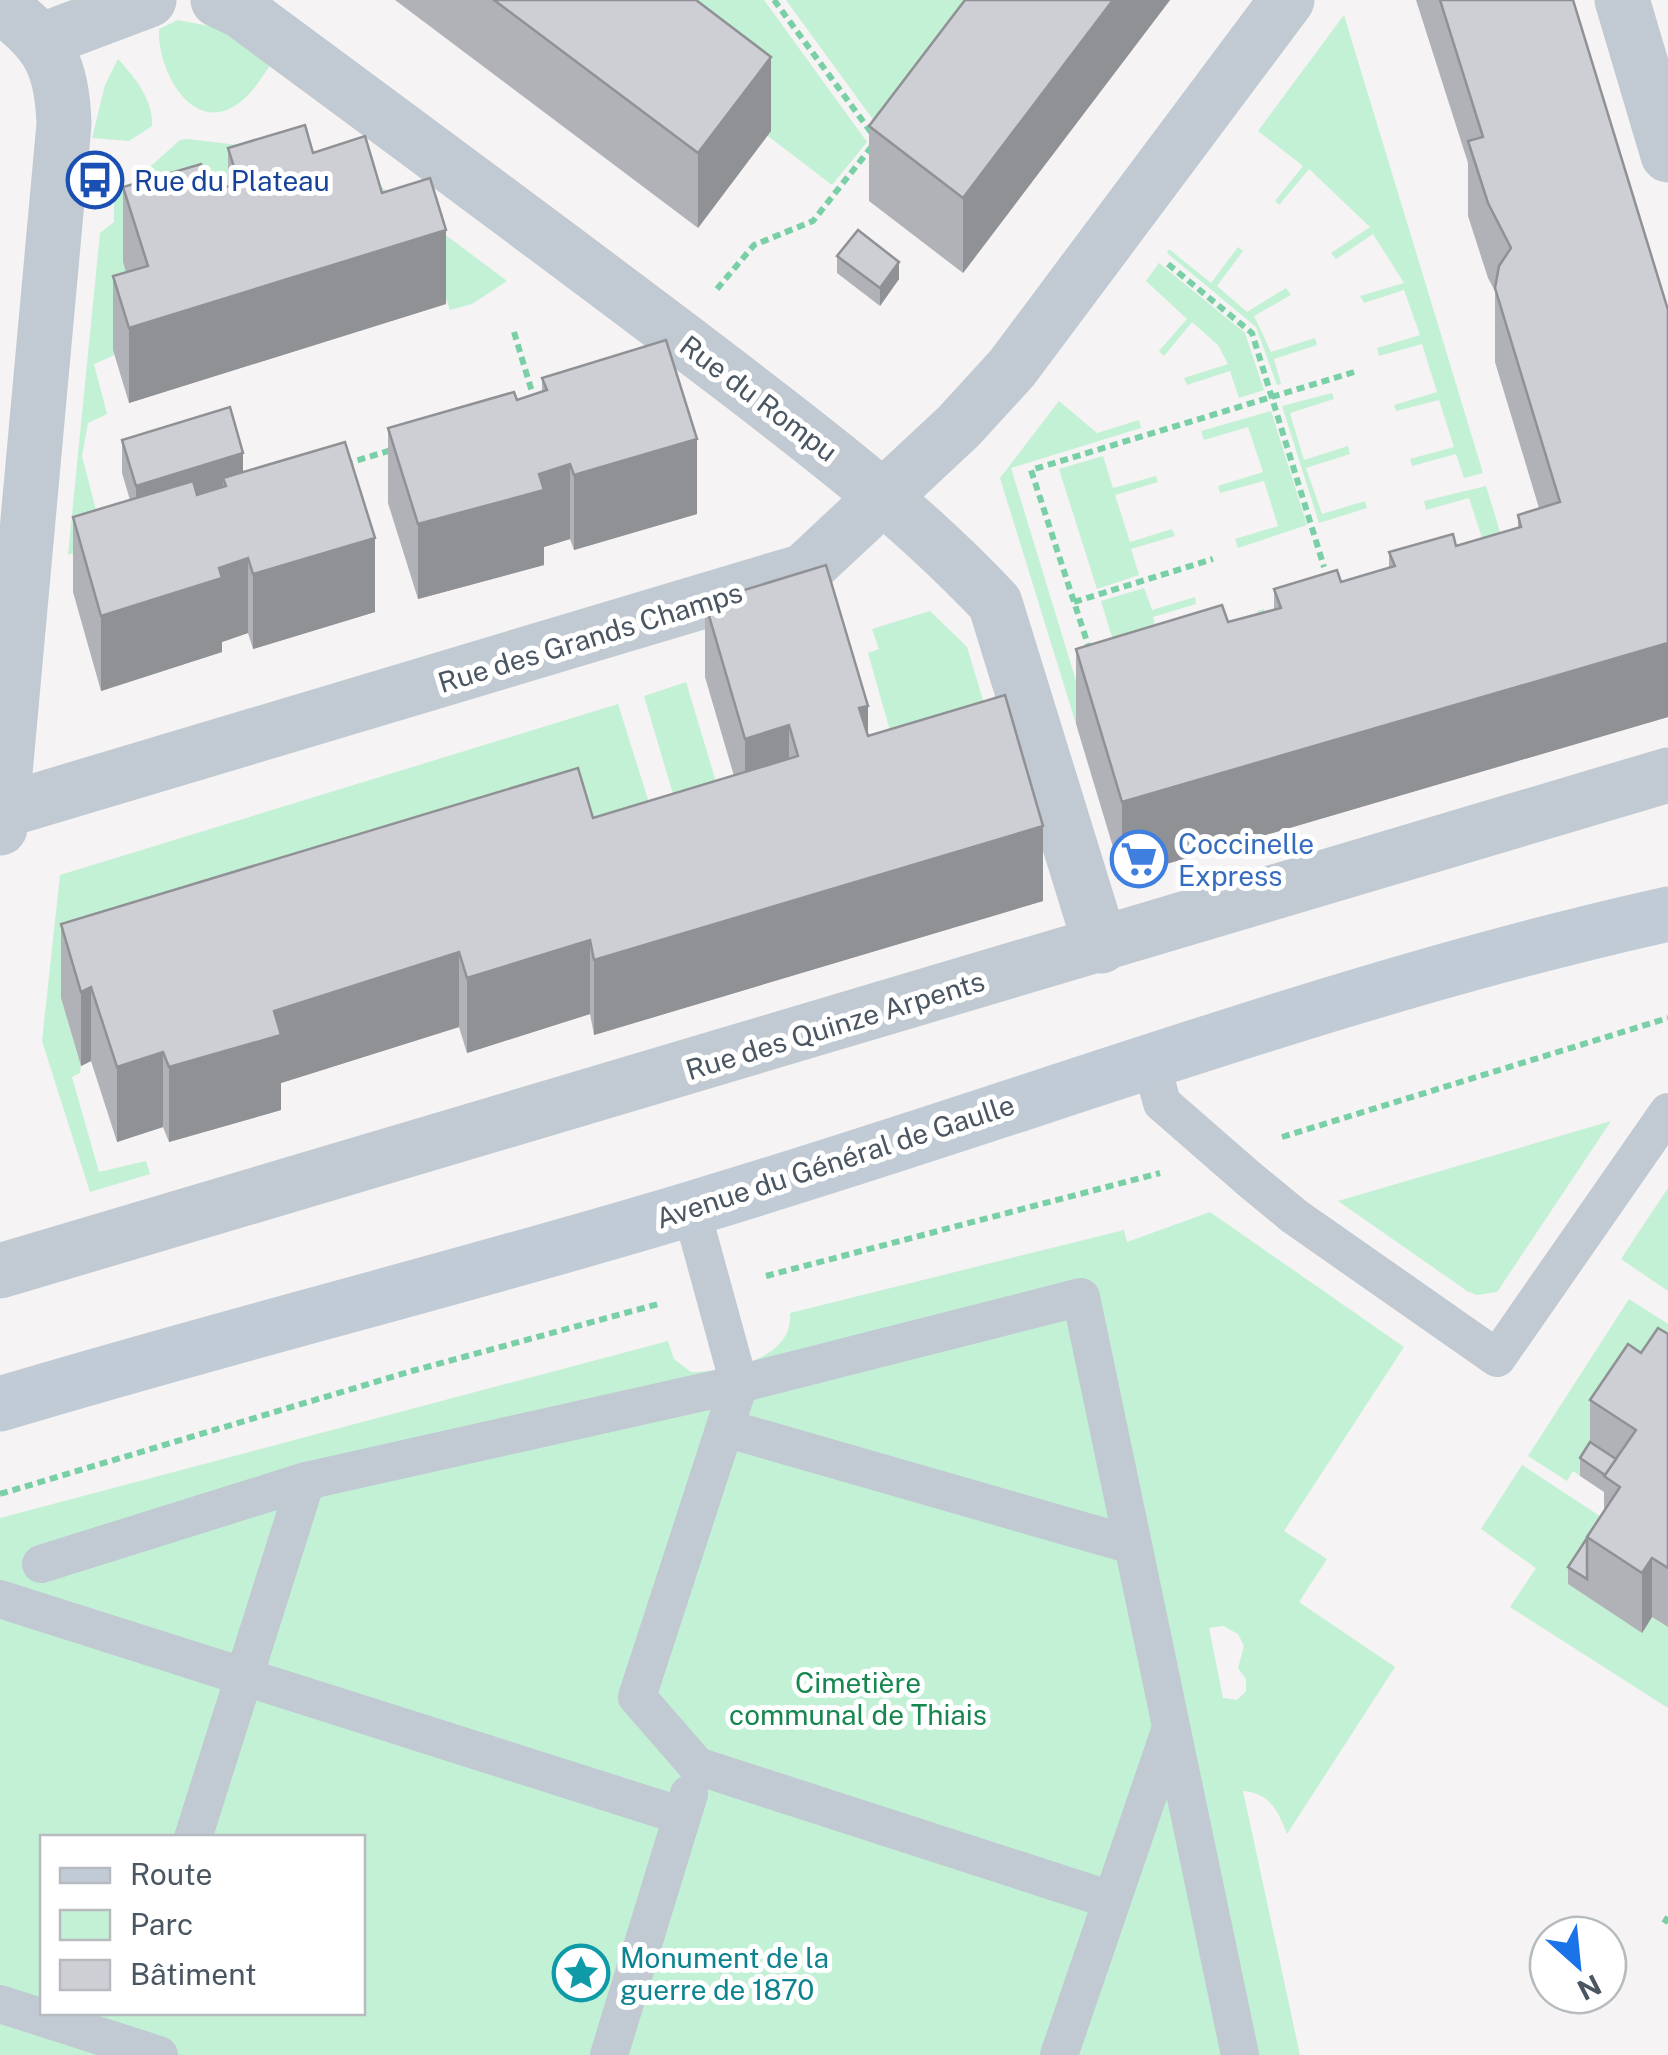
<svg xmlns="http://www.w3.org/2000/svg" width="1668" height="2055" viewBox="0 0 1668 2055" font-family="'Public Sans',sans-serif">
	<rect width="100%" height="100%" fill="#f5f3f3"/>
	<g fill="#c3f1d5" fill-rule="evenodd">
		<polygon points="590,0 764,0 867,142 832,185"/>
		<polygon points="786,0 971,0 877,125"/>
		<polygon points="1344,15 1483,473 1464,478 1456,454 1412,466 1410,459 1454,447 1439,400 1396,411 1394,405 1437,392 1422,344 1379,356 1377,348 1420,335 1404,290 1364,303 1360,296 1404,283 1373,234 1336,259 1331,253 1370,227 1309,169 1279,205 1275,201 1303,166 1258,131"/>
		<path d="M178,20L220,28L274,60C265,72 256,88 245,98C196,143 157,72 159,29Z"/>
		<path d="M118,59C135,78 153,99 152,126L129,141L92,138L105,85Z"/>
		<polygon points="189,139 343,158 507,281 472,304 450,310 430,253 148,340 94,364 107,414 88,423 82,456 104,541 68,555 100,233 114,222 114,199 180,140"/>
		<polygon points="1238,247 1243,251 1217,286 1247,312 1286,288 1291,295 1254,316 1271,352 1315,338 1317,345 1274,359 1281,384 1277,385 1256,327 1167,253 1169,249 1211,283"/>
		<polygon points="1159,263 1245,333 1264,390 1239,398 1230,371 1187,385 1184,378 1228,364 1218,345 1192,322 1164,356 1159,351 1187,319 1146,281"/>
		<polygon points="1332,393 1334,399 1290,413 1304,460 1348,446 1350,454 1306,468 1322,514 1365,501 1367,508 1319,523 1282,406"/>
		<polygon points="1059,401 1097,433 1139,420 1141,428 1011,468 1088,720 1076,724 1000,478"/>
		<polygon points="1271,411 1307,525 1238,548 1235,539 1278,526 1264,481 1220,493 1218,486 1263,472 1248,427 1204,440 1201,431"/>
		<polygon points="1103,456 1113,488 1156,476 1158,482 1115,495 1130,542 1172,529 1175,536 1131,549 1139,575 1097,589 1059,469"/>
		<polygon points="1486,486 1521,601 1484,544 1469,498 1426,510 1424,501"/>
		<polygon points="1144,588 1152,610 1195,597 1196,604 1153,617 1159,641 1270,655 1257,611 1264,609 1279,653 1133,706 1101,601"/>
		<polygon points="930,611 967,647 997,746 902,773 868,653 879,649 872,629"/>
		<polygon points="686,682 729,825 686,838 644,696"/>
		<polygon points="618,704 657,828 61,998 81,1066 80,1073 72,1077 99,1172 146,1161 150,1174 90,1192 42,1041 60,875"/>
		<polygon points="1611,1121 1497,1292 1477,1295 1467,1291 1338,1201"/>
		<polygon points="1668,1188 1668,1291 1621,1259"/>
		<path d="M1210,1212L1404,1347L1284,1531L1327,1559L1299,1602L1395,1667L1287,1834C1278,1810 1269,1793 1243,1791L1300,2055H0V1518L668,1341L674,1359L691,1372C727,1372 794,1359 790,1313L1124,1230L1127,1242ZM1223,1626L1238,1634L1244,1646L1238,1668L1246,1679V1691L1237,1700L1223,1698L1209,1628ZM42,1838H362V2012H42Z"/>
		<polygon points="1629,1299 1668,1324 1668,1393 1580,1476 1573,1471 1567,1481 1528,1456"/>
		<polygon points="1522,1465 1612,1524 1568,1584 1641,1632 1652,1617 1668,1627 1668,1708 1510,1607 1536,1568 1481,1529"/>
	</g>
	<g fill="none" stroke-linecap="round" stroke-linejoin="round">
		<g stroke="#7ad0a6" stroke-width="6" stroke-dasharray="8 5" stroke-linecap="butt">
			<polyline points="774,0 873,135"/>
			<polyline points="1168,264 1252,333 1324,567"/>
			<polyline points="717,289 754,245 813,221 873,145"/>
			<polyline points="514,332 535,402"/>
			<polyline points="345,464 395,449"/>
			<polyline points="1074,602 1213,559"/>
			<polyline points="1090,651 1031,470 1354,372"/>
			<polyline points="1282,1137 1668,1018"/>
			<polyline points="766,1276 1160,1173"/>
			<polyline points="0,1494 412,1371 662,1303"/>
			<polyline points="1664,1923 1668,1917"/>
		</g>
		<g stroke="#c1cad2" stroke-width="38">
			<polyline points="1151,1062 1162,1103 1248,1178 1294,1216 1497,1358 1668,1112"/>
			<polyline points="691,1209 739,1384 637,1697 697,1766 1111,1900"/>
			<polyline points="725,1428 1132,1545"/>
			<polyline points="41,1564 306,1481 739,1384 1081,1297 1240,2055"/>
			<polyline points="0,1599 682,1816"/>
			<polyline points="193,1838 306,1481"/>
			<polyline points="0,2004 159,2055"/>
			<polyline points="609,2055 689,1794"/>
			<polyline points="1059,2055 1170,1731"/>
		</g>
		<g stroke="#c1cad2" stroke-width="55">
			<path d="M218,0L241,11C390,121 539,231 687,343C794,425 902,504 995,603L1101,946"/>
			<polyline points="1622,0 1668,155"/>
			<path d="M0,6C48,40 62,64 64,124L0,828"/>
			<polyline points="43,40 149,0"/>
			<polyline points="2,811 804,571 959,426 1012,368 1287,0"/>
			<polyline points="0,1271 1668,775"/>
		</g>
		<path stroke="#c1cbd6" stroke-width="55" d="M0,1404C229,1335 461,1278 690,1209C1016,1112 1335,988 1668,914"/>
	</g>
	<g fill="#b0b2b7">
		<polygon points="395,0 696,0 771,131 698,228"/>
		<polygon points="965,0 1170,0 963,273 869,201 869,126"/>
		<polygon points="1416,0 1573,0 1668,310 1668,717 1122,877 1076,724 1076,649 1228,622 1274,609 1274,589 1341,582 1389,568 1389,552 1456,546 1518,528 1518,515 1539,508 1495,362 1495,291 1488,278 1468,216 1468,163"/>
		<polygon points="228,148 313,153 382,193 446,304 129,403 113,350 113,276 126,272 123,262 123,187 210,192 228,187"/>
		<polygon points="837,256 899,279 880,306 837,273"/>
		<polygon points="542,378 697,514 574,550 570,539 544,547 544,565 418,599 388,503 388,428 517,400 542,392"/>
		<polygon points="122,440 243,472 375,612 253,649 248,633 222,642 222,652 101,691 73,592 73,517 130,500 122,473"/>
		<polygon points="705,602 868,736 1043,901 594,1035 590,1014 467,1053 459,1027 281,1083 281,1110 169,1142 163,1127 117,1142 91,1061 81,1066 61,998 61,924 593,818 734,776 705,677"/>
		<polygon points="1668,1334 1668,1627 1652,1617 1642,1633 1568,1584 1568,1567 1604,1511 1604,1492 1580,1476 1580,1458 1590,1442 1590,1400 1641,1353"/>
	</g>
	<g fill="#909195">
		<polygon points="1113,0 1170,0 963,273 963,198"/>
		<polygon points="771,57 771,131 698,228 698,153"/>
		<polygon points="446,230 446,304 129,403 129,328"/>
		<polygon points="899,262 899,279 880,306 880,288"/>
		<polygon points="697,439 697,514 574,550 574,475"/>
		<polygon points="243,453 243,486 223,478 223,492 136,519 136,486"/>
		<polygon points="570,464 570,539 544,547 544,565 418,599 418,524 539,474"/>
		<polygon points="375,538 375,612 253,649 253,574"/>
		<polygon points="248,558 248,633 222,642 222,652 101,691 101,616 219,568"/>
		<polygon points="1668,643 1668,717 1122,877 1122,802"/>
		<polygon points="868,706 868,780 859,708"/>
		<polygon points="789,725 789,800 745,814 745,739"/>
		<polygon points="1043,826 1043,901 594,1035 594,960"/>
		<polygon points="590,940 590,1014 467,1053 467,978"/>
		<polygon points="459,952 459,1027 281,1083 281,1110 169,1142 169,1067 274,1011"/>
		<polygon points="91,987 91,1061 81,1066 81,992"/>
		<polygon points="163,1052 163,1127 117,1142 117,1067"/>
		<polygon points="1652,1558 1652,1617 1642,1633 1642,1573"/>
	</g>
	<g fill="#cdcfd5" stroke="#909195" stroke-width="2.5">
		<polygon points="494,0 696,0 771,57 698,153"/>
		<polygon points="965,0 1113,0 963,198 869,126"/>
		<polygon points="1440,0 1573,0 1668,310 1668,643 1122,802 1076,649 1222,605 1228,622 1281,608 1274,589 1337,570 1341,582 1395,566 1389,552 1453,534 1456,546 1521,527 1518,515 1560,502 1495,288 1499,266 1511,248 1488,203 1468,141 1483,137"/>
		<polygon points="305,125 313,153 365,136 382,193 430,178 446,230 129,328 113,276 148,266 123,187 201,164 210,192 239,183 228,148"/>
		<polygon points="858,230 899,262 880,288 837,256"/>
		<polygon points="666,340 697,439 574,475 570,464 539,474 544,490 418,524 388,428 514,392 517,400 547,390 542,378"/>
		<polygon points="230,407 243,453 136,486 122,440"/>
		<polygon points="345,442 375,538 253,574 248,558 219,568 222,578 101,616 73,517 193,481 197,495 226,486 223,478"/>
		<polygon points="826,565 868,706 859,708 868,736 1005,695 1043,826 594,960 590,940 467,978 459,952 274,1011 281,1035 169,1067 163,1052 117,1067 91,987 81,992 61,924 578,768 593,818 798,756 789,725 745,739 705,602"/>
		<polygon points="1658,1328 1668,1334 1668,1568 1652,1558 1642,1573 1587,1537 1620,1487 1604,1476 1636,1430 1590,1400 1628,1344 1641,1353"/>
		<polygon points="1590,1442 1616,1459 1605,1475 1580,1458"/>
		<polygon points="1587,1538 1587,1579 1568,1567"/>
	</g>
	<defs>
		<g id="bus-ring" transform="scale(2.875)"><circle r="9.5" fill="#fff" stroke="#1a4fb4" stroke-width="1.5"/><path d="M-5-6H5V4H4V6H2V4H-2V6H-4V4H-5ZM-3.5-4V0h7V-4ZM-3.5 1.2v1.5H-2V1.2ZM2 1.2v1.5H3.5V1.2Z" fill="#1a4fb4"/></g>
		<g id="supermarket-ring" transform="scale(2.875)"><circle r="9.5" fill="#fff" stroke="#3f7fe0" stroke-width="1.5"/><path d="M-6-5.5h2.5l.6 2H6L4.5 2H-2.5L-4.4-4H-6ZM-1.5 3.2a1.3 1.3 0 1 0 .1 0ZM3 3.2a1.3 1.3 0 1 0 .1 0Z" fill="#3f7fe0"/></g>
		<g id="sight-ring" transform="scale(2.875)"><circle r="9.5" fill="#fff" stroke="#0f9aa8" stroke-width="1.5"/><path d="M0-6L1.8-2.2L6-1.7L2.9 1.2L3.7 5.4L0 3.3L-3.7 5.4L-2.9 1.2L-6-1.7L-1.8-2.2Z" fill="#0f9aa8"/></g>
	</defs>
	<g fill-rule="evenodd">
		<use href="#bus-ring" x="95" y="180"/>
		<use href="#supermarket-ring" x="1139" y="859"/>
		<use href="#sight-ring" x="581" y="1973"/>
	</g>
	<g text-anchor="middle" dominant-baseline="central" stroke-width="10" stroke-linejoin="round" paint-order="stroke">
		<g font-size="28" fill="#164399" stroke="#fff" text-anchor="start">
			<text x="134" y="180">Rue du Plateau</text>
		</g>
		<g font-size="28" fill="#4a5661" stroke="#fff">
			<text transform="translate(759 398) rotate(37)">Rue du Rompu</text>
			<text transform="translate(590 637) rotate(-17)">Rue des Grands Champs</text>
			<text transform="translate(835 1025) rotate(-17)">Rue des Quinze Arpents</text>
			<text transform="translate(835 1161) rotate(-18)">Avenue du Général de Gaulle</text>
		</g>
		<g font-size="28" fill="#366cbe" stroke="#fff" text-anchor="start">
			<text x="1178" y="843">Coccinelle<tspan x="1178" dy="32">Express</tspan></text>
		</g>
		<g font-size="28" fill="#17864f" stroke="#fff">
			<text x="858" y="1682">Cimetière<tspan x="858" dy="32">communal de Thiais</tspan></text>
		</g>
		<g font-size="28" fill="#0d838f" stroke="#fff" text-anchor="start">
			<text x="620" y="1957">Monument de la<tspan x="620" dy="32">guerre de 1870</tspan></text>
		</g>
	</g>
	<rect x="40" y="1835" width="325" height="180" fill="#ffffff" stroke="#b7bbc0" stroke-width="2.5"/>
	<rect x="60" y="1868" width="50" height="15" fill="#c1cbd6" stroke="#b7bbc0" stroke-width="2.5"/>
	<text x="130" y="1885" font-size="30" fill="#4a5661">Route</text>
	<rect x="60" y="1910" width="50" height="30" fill="#c3f1d5" stroke="#b7bbc0" stroke-width="2.5"/>
	<text x="130" y="1935" font-size="30" fill="#4a5661">Parc</text>
	<rect x="60" y="1960" width="50" height="30" fill="#cdcfd5" stroke="#b7bbc0" stroke-width="2.5"/>
	<text x="130" y="1985" font-size="30" fill="#4a5661">Bâtiment</text>
	<g transform="translate(1578 1965) rotate(153)"><circle r="48" fill="#ffffff" stroke="#b7bbc0" stroke-width="2.5"/>
	<path d="M0-8L18 38L0 25L-18 38Z" fill="#1a73e8"/>
	<text y="-15" font-size="28" font-weight="bold" text-anchor="middle" fill="#4a5661">N</text>
	</g>
</svg>
